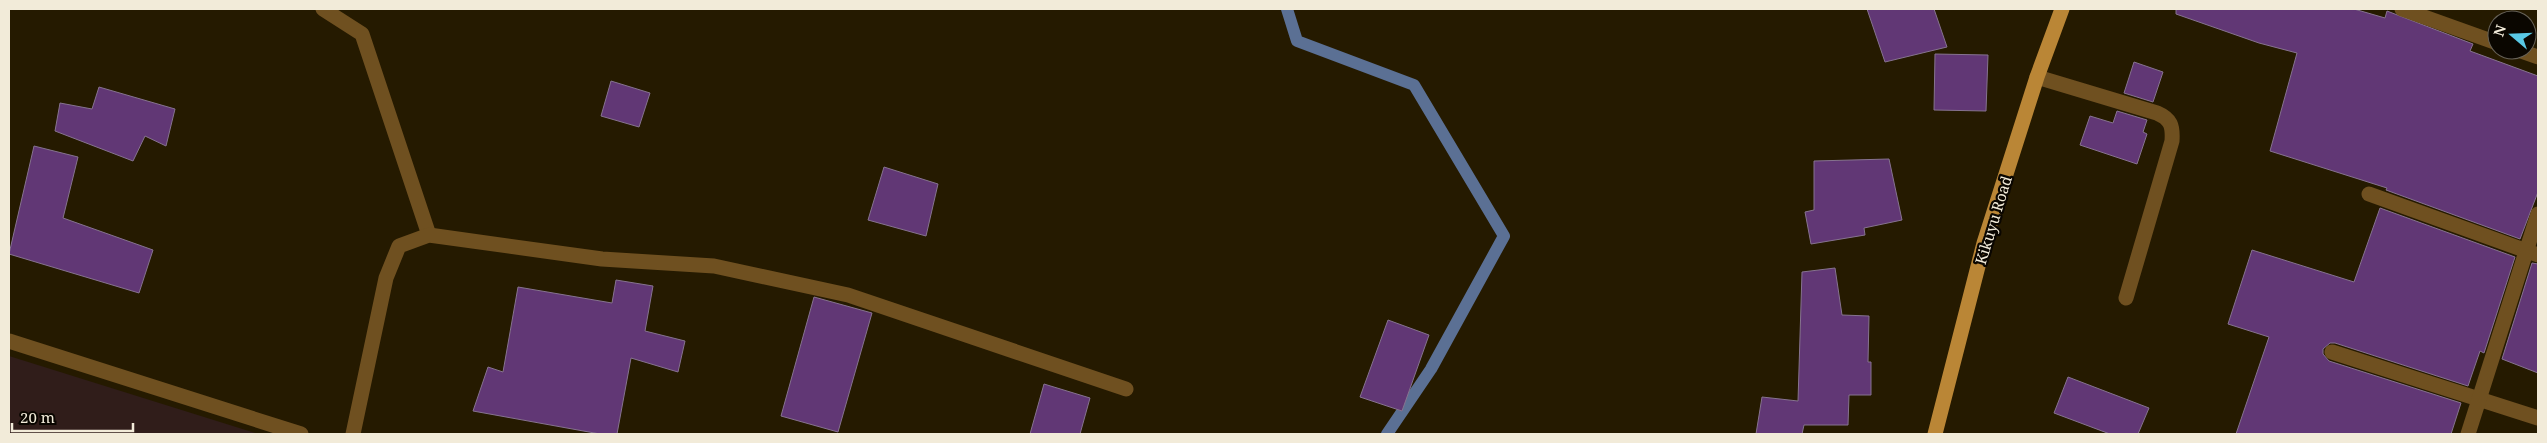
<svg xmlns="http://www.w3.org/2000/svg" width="2547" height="443" viewBox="0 0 2547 443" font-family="'Noto Serif',serif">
	<rect width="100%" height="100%" fill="#251a00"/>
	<polygon fill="#301d1a" points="9,356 258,434 9,434"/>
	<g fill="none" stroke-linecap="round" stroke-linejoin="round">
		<polyline stroke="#5b7094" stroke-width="12" points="1287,9 1297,41 1414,85 1504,236 1431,369 1387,434"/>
	</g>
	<g fill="#613775" stroke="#86738f">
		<polygon points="1867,9 1934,9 1947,47 1885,62"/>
		<polygon points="2176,9 2354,9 2385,18 2387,11 2473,44 2470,51 2538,76 2538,192 2520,239 2386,190 2387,188 2270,151 2297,53 2259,43 2176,14"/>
		<polygon points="1935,54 1988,55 1986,111 1934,110"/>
		<polygon points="2134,62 2163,72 2153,102 2124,93"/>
		<polygon points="611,81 650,93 639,127 601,116"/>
		<polygon points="99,87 175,109 166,146 145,136 133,161 55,131 60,103 92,109"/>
		<polygon points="2117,111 2147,120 2143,132 2147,134 2137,164 2080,145 2090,116 2113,123"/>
		<polygon points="34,146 78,157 63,218 153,250 139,293 9,254"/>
		<polygon points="1889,159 1902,220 1864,228 1865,235 1811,244 1805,212 1814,210 1814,161"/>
		<polygon points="884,167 938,184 926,236 868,220"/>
		<polygon points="2380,208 2515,257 2484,353 2480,351 2468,386 2335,343 2330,343 2323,349 2323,354 2329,361 2461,403 2451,434 2236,434 2269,337 2228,324 2252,250 2354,282"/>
		<polygon points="2532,263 2538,264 2538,373 2502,359"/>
		<polygon points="1835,268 1842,315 1869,316 1868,362 1871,362 1871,395 1849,395 1848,425 1804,425 1802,434 1756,434 1762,397 1798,401 1802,272"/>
		<polygon points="616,280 653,286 645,331 685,341 678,372 631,358 617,434 600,434 473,411 488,367 503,372 518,287 612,303"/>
		<polygon points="814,297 872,313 838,432 781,416"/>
		<polygon points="1388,320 1429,335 1402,411 1360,397"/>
		<polygon points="2068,377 2149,408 2138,434 2110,434 2054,413"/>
		<polygon points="1044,384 1090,398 1080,434 1030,434"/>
	</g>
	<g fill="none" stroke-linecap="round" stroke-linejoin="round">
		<g stroke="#6f5020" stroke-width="15">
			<polyline points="323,9 362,34 429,235"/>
			<polyline points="2402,9 2497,43"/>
			<polyline points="2518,50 2538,57"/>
			<path d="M2037,77L2157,113C2171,119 2173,126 2172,141L2126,298"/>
			<polyline points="2369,194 2538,255"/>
			<polyline points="9,341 301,434"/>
			<polyline points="2332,352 2538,418"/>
			<polyline points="353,434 386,278 399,246 429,235 602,259 714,266 848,295 1126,389"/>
			<polyline points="2468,434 2538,214"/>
		</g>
		<polyline stroke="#ba8636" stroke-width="15" points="1935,434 1984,243 2037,77 2062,9"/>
	</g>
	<g text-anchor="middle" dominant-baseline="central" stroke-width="4.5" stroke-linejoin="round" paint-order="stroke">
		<g font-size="15" fill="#f2ebd9" stroke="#0a0600">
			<text transform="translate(1993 220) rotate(-73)">Kikuyu Road</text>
		</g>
	</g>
	<rect width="2547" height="443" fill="none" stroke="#f2ebd9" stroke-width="20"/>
	<g transform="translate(2512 35) rotate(289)"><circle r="24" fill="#0a0600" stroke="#676257"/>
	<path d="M0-4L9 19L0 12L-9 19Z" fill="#59c8e5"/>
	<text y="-8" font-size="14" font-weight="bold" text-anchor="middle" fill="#f2ebd9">N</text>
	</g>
	<path d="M12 423v8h121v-8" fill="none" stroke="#f2ebd9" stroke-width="2.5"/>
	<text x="20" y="423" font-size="15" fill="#f2ebd9" stroke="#0a0600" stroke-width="4" paint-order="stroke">20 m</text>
</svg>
